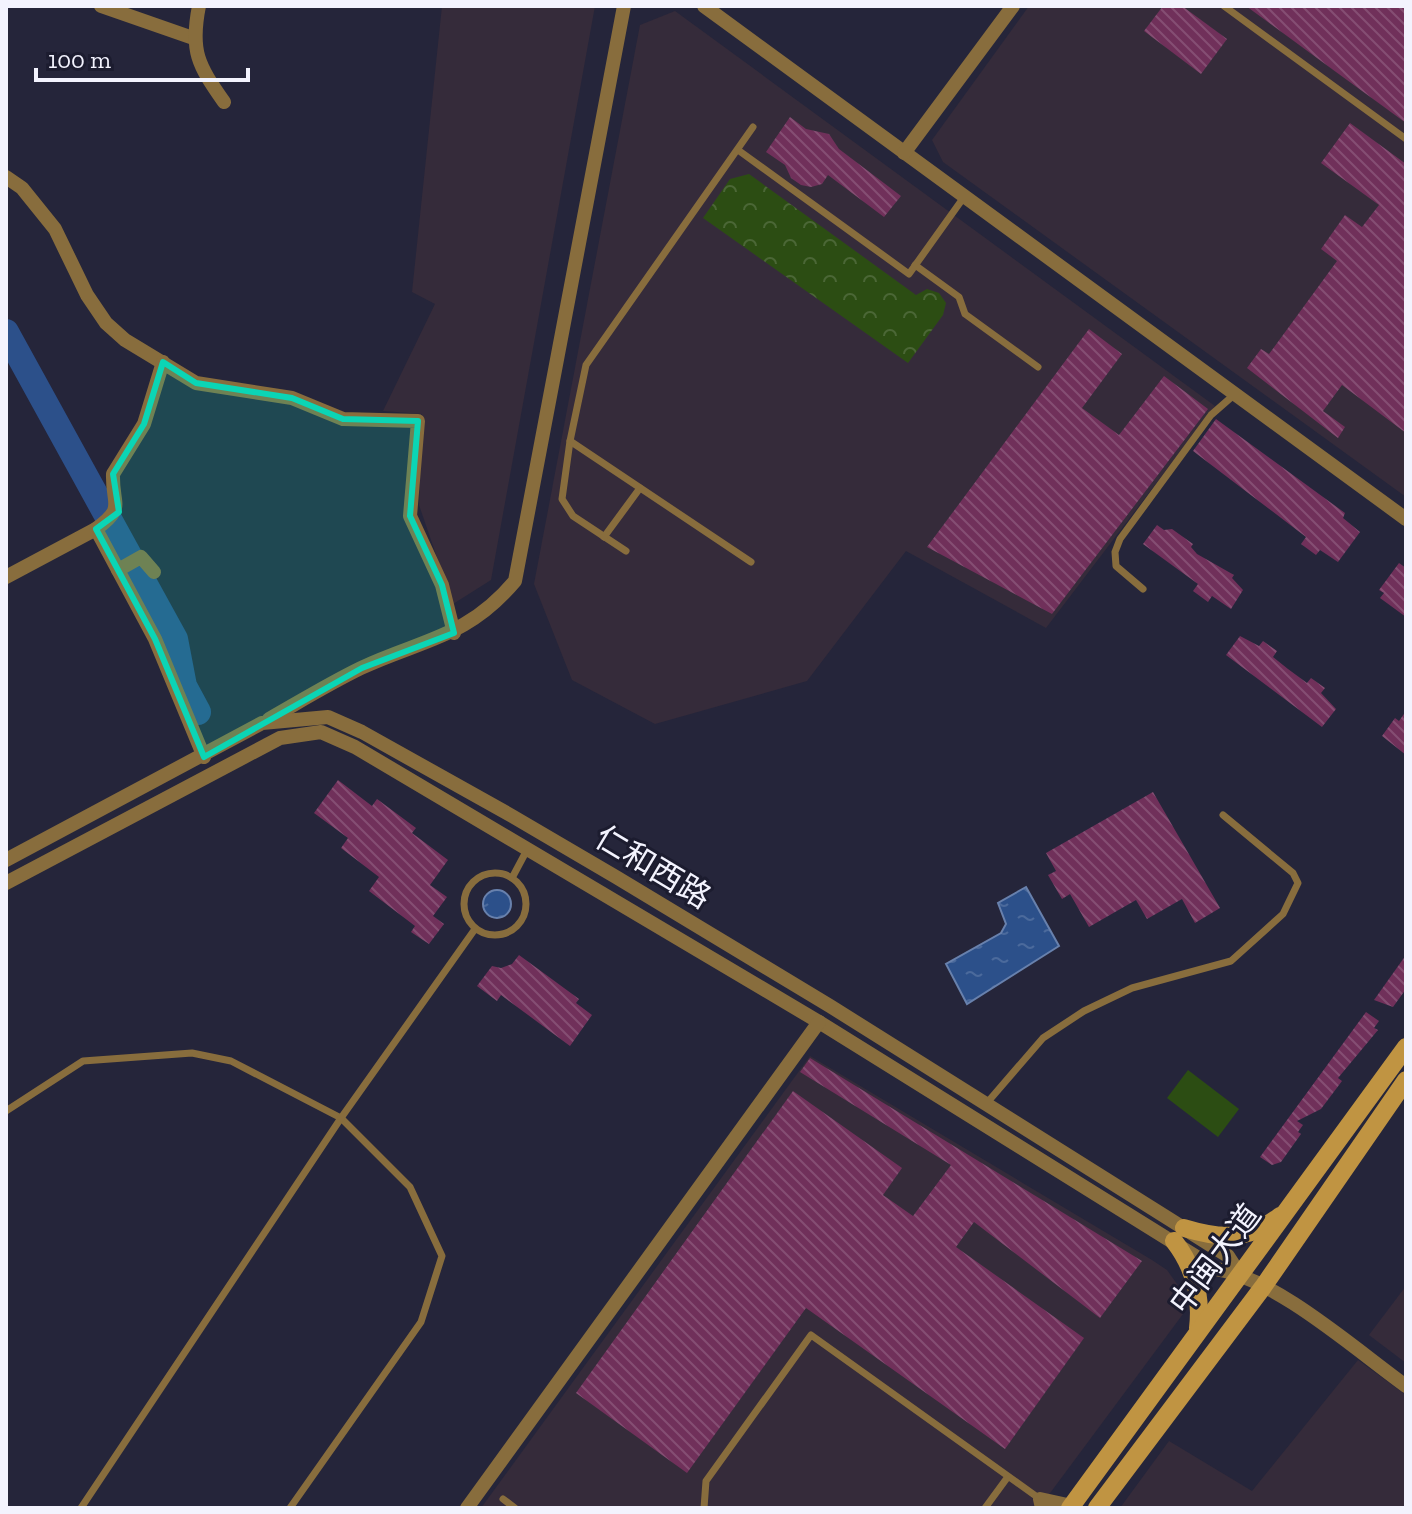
<svg xmlns="http://www.w3.org/2000/svg" width="1412" height="1514" viewBox="0 0 1412 1514" font-family="'Zilla Slab','Noto Sans SC',serif">
	<defs>
		<pattern id="forest-crowns" width="20" height="18" patternUnits="userSpaceOnUse" patternTransform="scale(2)"><rect width="20" height="18" fill="#2c4d13"/><path d="M2 6a3 3 0 1 1 6 0M12 15a3 3 0 1 1 6 0" fill="none" stroke="#4b6736"/></pattern>
		<pattern id="water-ripples" width="26" height="14" patternUnits="userSpaceOnUse" patternTransform="scale(2)"><rect width="26" height="14" fill="#2c508a"/><path d="M2 4q2-2 4 0t4 0M15 11q2-2 4 0t4 0" fill="none" stroke="#4b6a9c"/></pattern>
		<pattern id="building-back-hatch" width="6" height="6" patternUnits="userSpaceOnUse" patternTransform="scale(2)"><rect width="6" height="6" fill="#70305a"/><path d="M-1 5l2 2M0 0l6 6M5-1l2 2" fill="none" stroke="#854e73"/></pattern>
	</defs>
	<rect width="100%" height="100%" fill="#25253a"/>
	<g fill="#352b3a">
		<polygon points="442,6 595,6 491,580 453,604 419,505 422,414 383,411 435,304 412,292"/>
		<polygon points="1029,6 1406,6 1406,497 943,162 932,140"/>
		<polygon points="675,11 1215,406 1046,628 906,551 807,681 655,724 572,680 534,584 640,25"/>
		<polygon points="810,1056 1152,1260 1167,1270 1182,1291 1183,1314 1039,1508 481,1508"/>
		<polygon points="1406,1286 1406,1363 1369,1335"/>
		<polygon points="1358,1360 1406,1395 1406,1508 1120,1508 1169,1441 1252,1491"/>
	</g>
	<polygon fill="url(#forest-crowns)" points="749,174 916,295 927,289 939,293 946,303 943,315 908,363 703,218 730,179"/>
	<polygon fill="#2c4d13" points="1188,1070 1239,1109 1218,1137 1167,1098"/>
	<g fill="url(#water-ripples)" stroke="#6881ad" stroke-width="2">
		<polygon points="1026,887 1059,946 967,1004 946,964 1001,933 1006,924 998,903"/>
		<circle cx="497" cy="904" r="14"/>
	</g>
	<g fill="none" stroke-linecap="round" stroke-linejoin="round">
		<polyline stroke="#2c508a" stroke-width="26" points="6,332 175,639 184,686 198,712"/>
	</g>
	<g fill="url(#building-back-hatch)">
		<polygon points="1163,6 1182,6 1227,39 1201,74 1144,31"/>
		<polygon points="1246,6 1406,6 1406,123 1336,72"/>
		<polygon points="790,117 806,129 829,134 839,149 901,196 884,217 828,175 822,184 811,187 801,185 791,178 785,165 766,152"/>
		<polygon points="1350,123 1406,164 1406,433 1342,385 1323,411 1345,427 1338,438 1247,368 1261,349 1269,354 1337,261 1321,249 1345,215 1362,227 1379,205 1321,163"/>
		<polygon points="1089,329 1122,354 1082,408 1119,435 1164,376 1208,409 1052,614 927,547"/>
		<polygon points="1216,419 1345,513 1343,518 1360,532 1338,562 1320,550 1316,555 1301,544 1306,537 1193,451"/>
		<polygon points="1157,525 1164,530 1172,529 1193,544 1191,547 1197,554 1234,575 1232,578 1243,590 1231,609 1212,596 1208,602 1193,591 1198,584 1143,544"/>
		<polygon points="1399,563 1406,568 1406,617 1380,598 1384,593 1379,590"/>
		<polygon points="1240,636 1259,646 1263,641 1277,651 1273,657 1288,669 1307,683 1311,678 1325,688 1321,693 1336,709 1322,727 1226,655"/>
		<polygon points="1406,711 1406,755 1382,736 1395,718 1399,721"/>
		<polygon points="338,780 372,806 377,799 416,828 412,833 448,860 430,885 447,897 433,916 444,924 429,944 411,932 415,926 369,891 379,877 341,848 348,838 314,813"/>
		<polygon points="1153,792 1220,908 1195,923 1182,899 1147,919 1136,900 1089,927 1070,894 1062,899 1048,875 1056,871 1046,853"/>
		<polygon points="519,955 579,999 576,1003 592,1015 570,1046 501,995 497,1001 477,986 492,966 501,968 512,964"/>
		<polygon points="1406,955 1406,989 1393,1007 1374,1000"/>
		<polygon points="1366,1012 1379,1021 1374,1028 1378,1030 1338,1078 1342,1081 1321,1109 1297,1121 1303,1125 1298,1132 1301,1134 1281,1162 1272,1165 1260,1157"/>
		<polygon points="810,1058 1142,1261 1100,1318 974,1222 956,1247 1084,1338 1005,1449 806,1308 687,1473 576,1393 793,1091 902,1168 883,1195 913,1216 951,1165 800,1072"/>
	</g>
	<g fill="none" stroke-linecap="round" stroke-linejoin="round">
		<g stroke="#886d3d" stroke-width="7">
			<polyline points="1224,6 1406,139"/>
			<polyline points="738,150 909,274 964,197"/>
			<polyline points="915,265 959,297 965,314 1038,367"/>
			<polyline points="570,441 562,499 573,516 626,551"/>
			<polyline points="604,537 640,488"/>
			<polyline points="751,562 570,441 586,365 753,127"/>
			<polyline points="1143,589 1116,566 1115,552 1120,539 1211,415 1235,394"/>
			<circle cx="495" cy="904" r="31"/>
			<polyline points="512,878 528,848"/>
			<polyline points="986,1104 1043,1038 1084,1011 1132,988 1231,961 1283,914 1298,883 1293,873 1223,815"/>
			<polyline points="6,1111 83,1061 192,1053 231,1061 341,1118 410,1187 442,1256 421,1322 290,1508"/>
			<polyline points="503,1499 515,1508"/>
			<polyline points="81,1508 341,1118 475,929"/>
			<polyline points="704,1508 706,1481 811,1335 1040,1499"/>
			<polyline points="985,1508 1007,1478"/>
		</g>
		<g stroke="#886d3d" stroke-width="14">
			<polyline points="101,6 193,38"/>
			<path d="M199,6C190,51 198,65 224,102"/>
			<polyline points="704,6 1406,519"/>
			<polyline points="904,153 1013,6"/>
			<polyline points="6,177 22,188 55,229 87,295 106,323 125,340 196,383 292,398 343,419 418,421 410,516 442,585 454,633"/>
			<path d="M96,529C126,507 112,506 113,474L144,424L163,362"/>
			<polyline points="118,570 141,557 154,572"/>
			<polyline points="6,577 96,529 155,639 204,757"/>
			<path d="M269,719C299,702 330,683 361,668C423,639 467,638 515,581L624,6"/>
			<polyline points="6,860 262,723 328,717 362,732 512,816 616,877 830,1006 1228,1256 1239,1273"/>
			<path d="M6,883L280,738L321,732L355,747L819,1022L1216,1269C1275,1278 1356,1350 1406,1386"/>
			<polyline points="467,1508 819,1022"/>
			<polyline points="1042,1508 1040,1499 1072,1506"/>
		</g>
		<g stroke="#c09442" stroke-width="18">
			<path d="M1184,1228C1220,1239 1249,1241 1280,1216"/>
			<path d="M1174,1241C1194,1267 1202,1295 1198,1328"/>
			<polyline points="1070,1508 1406,1047"/>
			<polyline points="1097,1508 1263,1287 1406,1080"/>
		</g>
	</g>
	<path fill="#0bd5b5" fill-opacity="0.2" stroke="#0bd5b5" stroke-width="6" stroke-linejoin="round" d="M163,362L196,383L292,398L343,419L418,421L410,516L442,585L454,633L362,668L204,757L155,639L96,529L119,512L113,474L144,424Z"/>
	<g text-anchor="middle" dominant-baseline="central" stroke-width="6" stroke-linejoin="round" paint-order="stroke">
		<g font-size="32" fill="#f3f3fe" stroke="#1c1c2f">
			<text transform="translate(653 867) rotate(31)">仁和西路</text>
			<text transform="translate(1215 1259) rotate(-53)">中闽大道</text>
		</g>
	</g>
	<rect width="1412" height="1514" fill="none" stroke="#f3f3fe" stroke-width="16"/>
	<path d="M36 68v12h212v-12" fill="none" stroke="#f3f3fe" stroke-width="4"/>
	<text x="48" y="68" font-size="24" fill="#f3f3fe" stroke="#1c1c2f" stroke-width="6" paint-order="stroke">100 m</text>
</svg>
